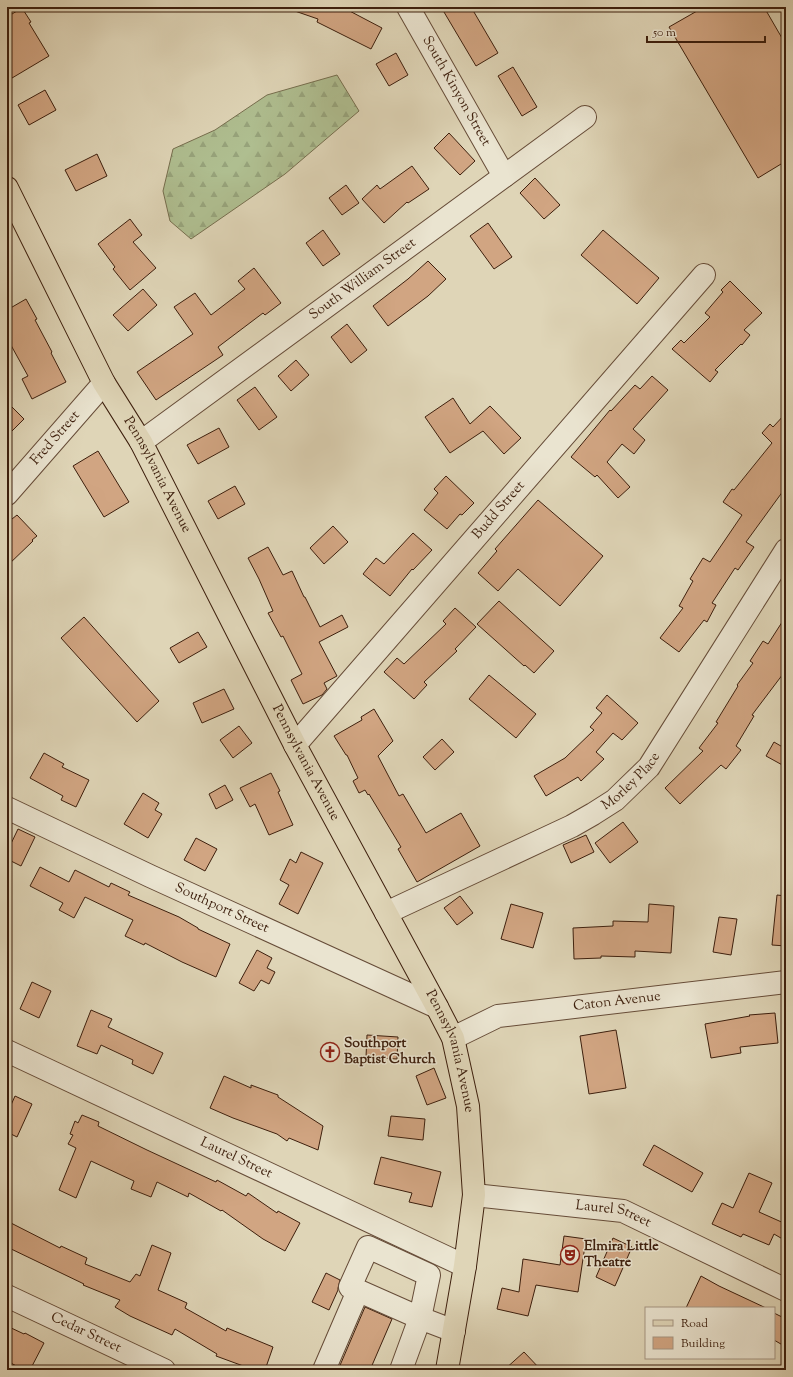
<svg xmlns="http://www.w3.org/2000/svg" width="793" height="1377" viewBox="0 0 793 1377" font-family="'Sorts Mill Goudy',serif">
	<defs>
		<pattern id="forest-firs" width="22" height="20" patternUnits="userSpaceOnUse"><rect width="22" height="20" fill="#afbe90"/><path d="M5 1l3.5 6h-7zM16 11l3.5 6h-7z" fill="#97a37b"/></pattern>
	</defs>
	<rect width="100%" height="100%" fill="#dfd5b7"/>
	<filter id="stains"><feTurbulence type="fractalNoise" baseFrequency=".005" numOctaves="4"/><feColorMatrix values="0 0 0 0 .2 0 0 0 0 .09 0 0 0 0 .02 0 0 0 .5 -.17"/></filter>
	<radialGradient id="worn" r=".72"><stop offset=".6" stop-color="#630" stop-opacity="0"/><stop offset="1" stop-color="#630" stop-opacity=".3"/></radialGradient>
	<polygon fill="url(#forest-firs)" stroke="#766e4e" points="337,75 359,111 285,174 191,239 170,221 163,191 173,149 215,130 267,95"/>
	<g fill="#d1a582" stroke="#3d1f0d">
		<polygon points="290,7 342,7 382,28 371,49 317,22 318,19 289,9"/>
		<polygon points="441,7 471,7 498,53 476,66"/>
		<polygon points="704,7 764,7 786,45 786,161 758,178 669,27"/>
		<polygon points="22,8 31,22 29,23 49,56 7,81 7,17"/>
		<polygon points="396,53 408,75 389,86 376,64"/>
		<polygon points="513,67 537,107 522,116 498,76"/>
		<polygon points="45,90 56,110 29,125 18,105"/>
		<polygon points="449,133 475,161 460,175 434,148"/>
		<polygon points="97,154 107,176 76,191 65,170"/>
		<polygon points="412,166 429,189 408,203 407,202 384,223 362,199 377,185 380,189"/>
		<polygon points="535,178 560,205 544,219 520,193"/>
		<polygon points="346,185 359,203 342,215 329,198"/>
		<polygon points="130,219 142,235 133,242 156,268 130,290 113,269 115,267 98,244"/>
		<polygon points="488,223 512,257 494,269 470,236"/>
		<polygon points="323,230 340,254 323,266 306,243"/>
		<polygon points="603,230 659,278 637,304 581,255"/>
		<polygon points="428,261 446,279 428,296 388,326 373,306 408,279"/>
		<polygon points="254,268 281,303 265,315 263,313 218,347 223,355 156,400 137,372 193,334 174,307 195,293 211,315 245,289 238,281"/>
		<polygon points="730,281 762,313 744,330 750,335 742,345 741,344 715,370 718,372 710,382 672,349 681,340 684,343 710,317 705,313 723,292 721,290"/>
		<polygon points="143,289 157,305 128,331 113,315"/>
		<polygon points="26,299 37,319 35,320 52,352 51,353 66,382 32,399 22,379 28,376 7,338 7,310"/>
		<polygon points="347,324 367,350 351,363 331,337"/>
		<polygon points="296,360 309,375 291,391 278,376"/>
		<polygon points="652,376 668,390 633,429 645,440 634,454 622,444 607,462 630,487 618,498 597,475 595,477 571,457 610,410 611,411 635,385 640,389"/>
		<polygon points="255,387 277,417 259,430 237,400"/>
		<polygon points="453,398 470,424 490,406 521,438 504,454 483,431 450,453 425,417"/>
		<polygon points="7,402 24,419 7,436"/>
		<polygon points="786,413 786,487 746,542 754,547 738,570 735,568 712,603 716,605 707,622 704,620 679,652 660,638 683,608 679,606 693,581 690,579 703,558 710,562 742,515 723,502 732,489 734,490 772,443 762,433 770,424 773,427"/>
		<polygon points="219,428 229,447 198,464 187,445"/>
		<polygon points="98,451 129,502 104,517 73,466"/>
		<polygon points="446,476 474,503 462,515 460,514 447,529 424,510 438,493 434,489"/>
		<polygon points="235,486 245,504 218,519 208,501"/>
		<polygon points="538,500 603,556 560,606 518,569 498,591 478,573 497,551 495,549"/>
		<polygon points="17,515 37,536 32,540 33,541 7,566 7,523"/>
		<polygon points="333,526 348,542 324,564 310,548"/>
		<polygon points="413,533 432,550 413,570 412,569 390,596 363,574 376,558 384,564"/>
		<polygon points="268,547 283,575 292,571 304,597 305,597 320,627 342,615 348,627 319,642 337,676 324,683 327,689 322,695 303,704 291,680 302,674 283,636 281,637 268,613 273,611 259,579 248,558"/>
		<polygon points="499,601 554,651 534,673 525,665 524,666 477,624"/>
		<polygon points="455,608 476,627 455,649 457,651 424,682 427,685 414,699 384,672 397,658 404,664 446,624 443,621"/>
		<polygon points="786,616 786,670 752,715 754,716 736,746 741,750 726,769 721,765 680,804 665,788 703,751 699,748 718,723 716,722 738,686 737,685 753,663 750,661 763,641 768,644"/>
		<polygon points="84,617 159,701 137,722 61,638"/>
		<polygon points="198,632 207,647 179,663 170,648"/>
		<polygon points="489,675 536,714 516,738 469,699"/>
		<polygon points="224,689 234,709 202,723 193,703"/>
		<polygon points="607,695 638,723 622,740 613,733 596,752 604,759 581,781 578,777 546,796 534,776 565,758 594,730 590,727 602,713 596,708"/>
		<polygon points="374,709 393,741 378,756 399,796 403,794 426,833 461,813 480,846 417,882 398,849 401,847 369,794 368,795 365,790 359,793 353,781 358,778 347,755 346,755 334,736 362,720 361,717"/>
		<polygon points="239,726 252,743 233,758 220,740"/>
		<polygon points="442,739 454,752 435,770 423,757"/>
		<polygon points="774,742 786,749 786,767 766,756"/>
		<polygon points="44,753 64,764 62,767 89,780 76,807 61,800 63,796 30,778"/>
		<polygon points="271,773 280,791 278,792 293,825 269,835 255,804 250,807 240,788"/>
		<polygon points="225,785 233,800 216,809 209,794"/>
		<polygon points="143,793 159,803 155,810 162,814 148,838 124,824"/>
		<polygon points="623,822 638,842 610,863 595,843"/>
		<polygon points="18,829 35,837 21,866 7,859 7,852"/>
		<polygon points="586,835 594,852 571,863 563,845"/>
		<polygon points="196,838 217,849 205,871 184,860"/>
		<polygon points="301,852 323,863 298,914 279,904 289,885 280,880 290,859 296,863"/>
		<polygon points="40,867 69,882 75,870 109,887 111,883 130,892 128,895 179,917 198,928 198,929 230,944 216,977 182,962 145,943 144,945 125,936 133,920 85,897 74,918 59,910 63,903 30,886"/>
		<polygon points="777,895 786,896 786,946 772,945"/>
		<polygon points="460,896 473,913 457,925 444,908"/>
		<polygon points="511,904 543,913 533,948 501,939"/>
		<polygon points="649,904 674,906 671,953 635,951 635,957 601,956 601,958 574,959 573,928 613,926 613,921 648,922"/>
		<polygon points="719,917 737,919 731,955 713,952"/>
		<polygon points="257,950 272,958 267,968 275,972 269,984 261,980 254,991 239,983"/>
		<polygon points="32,982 51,991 39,1018 20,1009"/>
		<polygon points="91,1010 112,1019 108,1027 163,1053 153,1074 132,1064 133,1060 101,1045 97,1054 77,1046"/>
		<polygon points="775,1013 778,1043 740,1047 741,1053 711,1058 705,1024 750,1016 749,1015"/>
		<polygon points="616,1030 626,1088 589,1094 580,1036"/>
		<polygon points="367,1035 398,1037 397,1059 366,1057"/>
		<polygon points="434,1068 446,1098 427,1105 416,1076"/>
		<polygon points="224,1076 251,1088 251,1085 278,1095 278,1097 323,1126 318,1150 289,1138 287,1141 277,1134 233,1118 210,1108"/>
		<polygon points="15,1096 32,1104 17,1137 7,1132 7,1114"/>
		<polygon points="82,1115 99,1122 98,1126 147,1150 216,1182 217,1180 246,1196 248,1193 277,1213 278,1211 300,1223 285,1251 263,1239 222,1210 221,1211 189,1193 188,1197 157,1182 151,1197 131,1189 134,1181 91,1161 76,1198 59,1190 76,1148 68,1144 73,1135 70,1134 75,1121 78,1123"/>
		<polygon points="391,1116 425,1119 423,1140 388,1136"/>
		<polygon points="654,1145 703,1173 692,1192 643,1165"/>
		<polygon points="381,1157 441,1172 432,1207 409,1202 412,1193 374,1184"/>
		<polygon points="749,1173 772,1183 759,1212 786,1224 786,1241 774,1234 769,1245 743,1234 741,1237 712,1224 722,1203 733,1208"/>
		<polygon points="7,1221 60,1248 61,1246 87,1258 85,1264 130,1282 136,1274 140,1276 152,1245 171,1253 158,1290 187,1303 185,1308 226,1331 227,1328 273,1347 265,1370 245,1370 246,1367 216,1356 217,1354 175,1329 172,1335 130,1316 115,1307 120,1300 83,1285 84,1284 7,1247"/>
		<polygon points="564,1236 586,1239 578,1292 536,1285 528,1316 497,1309 502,1288 519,1292 523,1259 560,1265"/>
		<polygon points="613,1238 632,1247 615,1286 596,1277"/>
		<polygon points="326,1273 340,1280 338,1288 338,1290 329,1310 312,1302"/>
		<polygon points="701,1276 719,1286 766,1308 686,1308"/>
		<polygon points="365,1307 392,1319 370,1370 338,1370"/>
		<polygon points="774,1313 786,1319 786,1347 774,1340"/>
		<polygon points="7,1326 24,1334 25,1333 44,1343 30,1370 24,1370 7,1361"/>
		<polygon points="524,1352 541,1370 504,1370"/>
	</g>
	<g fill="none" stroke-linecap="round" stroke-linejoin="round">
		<g stroke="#664c38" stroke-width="24">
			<g id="minor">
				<path id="s1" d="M408,7L504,176"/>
				<path id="s2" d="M141,442L585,117"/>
				<path id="s3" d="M7,494L104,383"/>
				<path id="s4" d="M295,745L704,275"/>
				<path id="s5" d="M7,808L150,876L437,1007"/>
				<path id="s6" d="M386,913L572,826L593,814L615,800L649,767L786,550"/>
				<path id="s7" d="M453,1038L498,1016L786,982"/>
				<path id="s8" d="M7,1051L465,1266"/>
				<path id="s9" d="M474,1195L623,1211L786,1290"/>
				<polygon points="368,1247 429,1275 420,1318 350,1287"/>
				<path id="s10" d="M7,1296L164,1370"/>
				<polyline points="324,1370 358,1291"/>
				<polyline points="401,1370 420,1318 454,1331"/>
			</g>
		</g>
		<g stroke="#3d1f0d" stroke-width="24">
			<g id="major">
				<path id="s11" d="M7,188L104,383L141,442L295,745L437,1007L453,1038L468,1106L474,1195L465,1266L447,1370"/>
			</g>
		</g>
		<use href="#minor" stroke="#eae4d0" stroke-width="22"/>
		<use href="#major" stroke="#dfd5b7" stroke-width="22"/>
	</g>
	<defs>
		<g id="church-ring" transform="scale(1)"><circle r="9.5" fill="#eae4d0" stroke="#8f2418" stroke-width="1.5"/><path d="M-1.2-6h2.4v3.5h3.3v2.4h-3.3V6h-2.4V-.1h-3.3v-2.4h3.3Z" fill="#8f2418"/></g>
		<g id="theatre-ring" transform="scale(1)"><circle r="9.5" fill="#eae4d0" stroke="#8f2418" stroke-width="1.5"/><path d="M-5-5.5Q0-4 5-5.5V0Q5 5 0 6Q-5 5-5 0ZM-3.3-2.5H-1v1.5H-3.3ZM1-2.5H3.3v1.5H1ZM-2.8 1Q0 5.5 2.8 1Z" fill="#8f2418"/></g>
	</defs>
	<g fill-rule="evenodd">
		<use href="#church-ring" x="330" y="1052"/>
		<use href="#theatre-ring" x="570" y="1255"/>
	</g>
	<g text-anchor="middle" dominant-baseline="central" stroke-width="3" stroke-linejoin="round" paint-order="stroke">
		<g font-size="14" fill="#3d1f0d" stroke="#eae4d0">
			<text stroke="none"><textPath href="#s1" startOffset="97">South Kinyon Street</textPath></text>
			<text stroke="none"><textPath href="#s2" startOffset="275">South William Street</textPath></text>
			<text stroke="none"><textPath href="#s3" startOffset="74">Fred Street</textPath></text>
			<text stroke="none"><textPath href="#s11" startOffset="324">Pennsylvania Avenue</textPath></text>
			<text stroke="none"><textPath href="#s4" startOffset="311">Budd Street</textPath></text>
			<text stroke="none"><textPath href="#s11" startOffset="648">Pennsylvania Avenue</textPath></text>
			<text stroke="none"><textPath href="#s6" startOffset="280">Morley Place</textPath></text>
			<text stroke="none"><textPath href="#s5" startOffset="237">Southport Street</textPath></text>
			<text stroke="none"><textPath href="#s7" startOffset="170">Caton Avenue</textPath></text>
			<text stroke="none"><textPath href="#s11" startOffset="972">Pennsylvania Avenue</textPath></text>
			<text stroke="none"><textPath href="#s8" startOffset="253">Laurel Street</textPath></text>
			<text stroke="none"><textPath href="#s9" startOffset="141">Laurel Street</textPath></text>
			<text stroke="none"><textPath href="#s10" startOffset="87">Cedar Street</textPath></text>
		</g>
		<g font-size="14" font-weight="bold" fill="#3d1f0d" stroke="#eae4d0" text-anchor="start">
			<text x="344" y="1044">Southport<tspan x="344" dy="16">Baptist Church</tspan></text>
			<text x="584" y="1247">Elmira Little<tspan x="584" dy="16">Theatre</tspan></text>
		</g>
	</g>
	<rect width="793" height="1377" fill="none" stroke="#dfd5b7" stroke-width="24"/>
	<rect x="8" y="8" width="777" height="1361" fill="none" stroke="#3d1f0d" stroke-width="2"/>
	<rect x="12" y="12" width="769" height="1353" fill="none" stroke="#3d1f0d"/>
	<rect x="645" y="1307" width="130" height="52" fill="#eae4d0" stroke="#a59582"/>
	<rect x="653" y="1320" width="20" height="6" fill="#dfd5b7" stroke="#a59582"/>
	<text x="681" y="1327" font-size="12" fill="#3d1f0d">Road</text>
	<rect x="653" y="1337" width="20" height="12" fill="#d1a582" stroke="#a59582"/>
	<text x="681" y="1347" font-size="12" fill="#3d1f0d">Building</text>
	<path d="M647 36v6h118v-6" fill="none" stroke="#3d1f0d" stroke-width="2"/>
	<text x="653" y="36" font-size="12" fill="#3d1f0d" stroke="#eae4d0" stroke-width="3" paint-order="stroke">50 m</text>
	<rect width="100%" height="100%" filter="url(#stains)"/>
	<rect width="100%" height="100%" fill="url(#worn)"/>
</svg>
